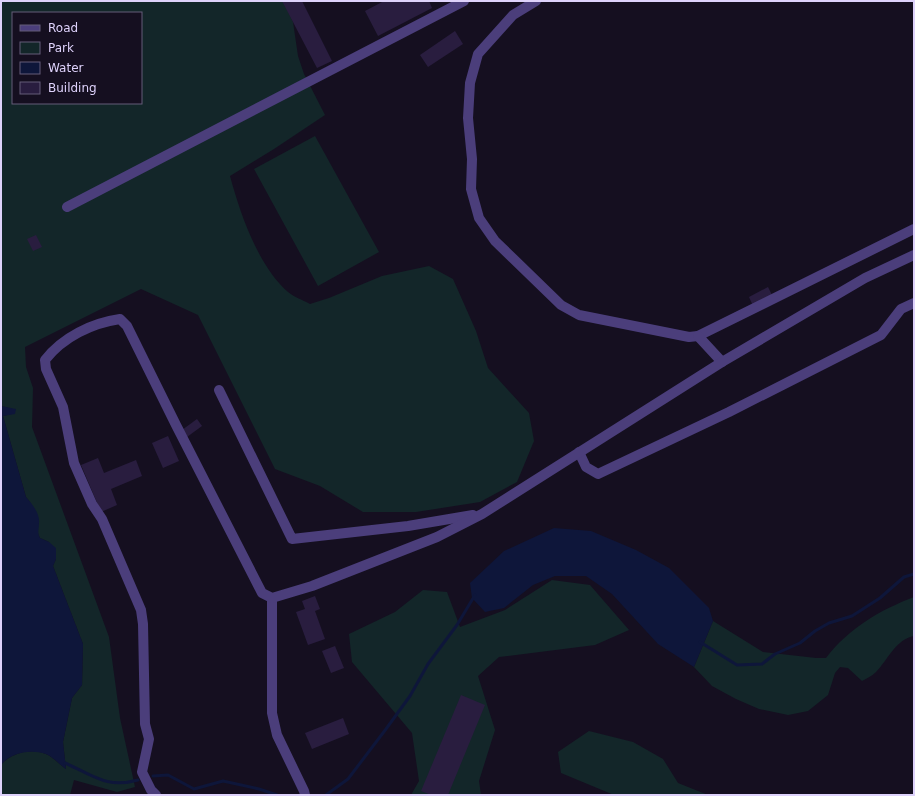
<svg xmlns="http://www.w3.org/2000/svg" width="915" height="796" viewBox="0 0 915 796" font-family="'DejaVu Sans',sans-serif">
	<rect width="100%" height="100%" fill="#150f20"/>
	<g fill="#132629" fill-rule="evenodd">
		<path d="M1,1H283L293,22L298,56L304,74L325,115L274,149L230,176C240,213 258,266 288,292C294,297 303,300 310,304L329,298L382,276L429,266L453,279L476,331L488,368L529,413L534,441L517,482L480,502L416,512H363L320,486L275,469L198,315L141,289L25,347L26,367L33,388L32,427L109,637L120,718L135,787L117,792L74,780L70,795H1V765C11,752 34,747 48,755C55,759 60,765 66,769L63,742L72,698L82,685L83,644L53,566L56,559L49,542L40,538C32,523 40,512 26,497L3,416L15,413L9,408L1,406ZM13,13H141V103H13Z"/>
		<polygon points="315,136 379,252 318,286 254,169"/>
		<polygon points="552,580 590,585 629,630 595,645 499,657 478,676 495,730 479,781 481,795 411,795 419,781 412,733 352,662 349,634 395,612 423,590 447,592 460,627 505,610"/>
		<path d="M914,597V636C896,639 887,661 876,672C872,676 867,678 862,681L848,668L840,667L835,673L828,695L808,711L788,715L759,709L736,699L712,686L694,667L713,621L763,652L816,658H826C849,628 880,610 914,597Z"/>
		<polygon points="589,731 633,742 663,759 678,783 708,795 614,795 561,773 558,752"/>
	</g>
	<g fill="#0e163a">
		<path d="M1,406L16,409L15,414L3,416L26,497C32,504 40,513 39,523C39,530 37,532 40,538L49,542L56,548V559L53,566L83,644L82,685L72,698L63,742L66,769C60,765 53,757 46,754C31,749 11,752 1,765Z"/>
		<polygon points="554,528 591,531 636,550 669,568 709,608 713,621 694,667 658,644 612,594 586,576 555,576 533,585 504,608 485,612 472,598 470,583 504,551"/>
	</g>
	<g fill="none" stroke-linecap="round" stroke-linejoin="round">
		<g stroke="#0e163a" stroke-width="3">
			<polyline points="700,642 737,665 762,664 775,654 800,643 815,631 829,623 852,616 880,598 904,577 914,574"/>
			<path d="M65,763C93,775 106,789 138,780"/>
			<polyline points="153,776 168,775 194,789 223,781 259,789 277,795"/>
			<polyline points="326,795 348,779 386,729 410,696 428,664 457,625 475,595"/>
		</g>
	</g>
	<g fill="#291d3f">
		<polygon points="282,1 302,1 332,61 317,68"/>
		<polygon points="384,1 429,1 432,8 378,36 365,11"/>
		<polygon points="455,31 463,44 428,67 420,55"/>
		<polygon points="36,235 42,247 33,251 27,239"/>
		<polygon points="768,287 773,297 753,306 749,297"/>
		<polygon points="197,419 202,426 187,437 182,430"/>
		<polygon points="168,436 179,461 163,468 152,443"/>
		<polygon points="98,458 104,473 136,460 142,476 111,489 117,505 101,512 81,465"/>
		<polygon points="315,596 320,609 315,611 325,639 308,645 296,612 305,609 302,601"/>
		<polygon points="335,646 344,668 331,673 322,651"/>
		<polygon points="461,695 485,705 448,795 431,795 421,791"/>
		<polygon points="343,718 349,734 312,749 305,733"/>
	</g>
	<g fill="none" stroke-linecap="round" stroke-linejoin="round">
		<g stroke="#4b3e7b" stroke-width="10">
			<polyline points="536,1 513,15 478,54 470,83 468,118 472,159 471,189 479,218 495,241 561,305 579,315 689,337 698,336 914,229"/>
			<polyline points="67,207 464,1"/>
			<polyline points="698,336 722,362"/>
			<polyline points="219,390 292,539 408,526 473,515"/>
			<polyline points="579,452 586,467 598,474 729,412 881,335 901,309 914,303"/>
			<polyline points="272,598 272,713 277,735 304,791 305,795"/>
			<path d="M156,795L151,790L142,772L149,739L145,724L143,624L141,610L102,519L92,504L74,463L63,407L46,369L45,360C63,337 92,323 120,319L127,326L176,425L262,593L272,598L312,586L437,537L482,514L722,362L865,278L914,255"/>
		</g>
	</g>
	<rect width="915" height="796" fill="none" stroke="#ded2fb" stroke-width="4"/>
	<rect x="12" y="12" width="130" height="92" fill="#150f20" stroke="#655d78"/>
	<rect x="20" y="25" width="20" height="6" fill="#4b3e7b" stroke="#655d78"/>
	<text x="48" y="32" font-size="12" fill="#ded2fb">Road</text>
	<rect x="20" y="42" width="20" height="12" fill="#132629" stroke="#655d78"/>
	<text x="48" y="52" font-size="12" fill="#ded2fb">Park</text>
	<rect x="20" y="62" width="20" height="12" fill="#0e163a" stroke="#655d78"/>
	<text x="48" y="72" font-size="12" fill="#ded2fb">Water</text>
	<rect x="20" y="82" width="20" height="12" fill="#291d3f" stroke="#655d78"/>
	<text x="48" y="92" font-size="12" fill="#ded2fb">Building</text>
</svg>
